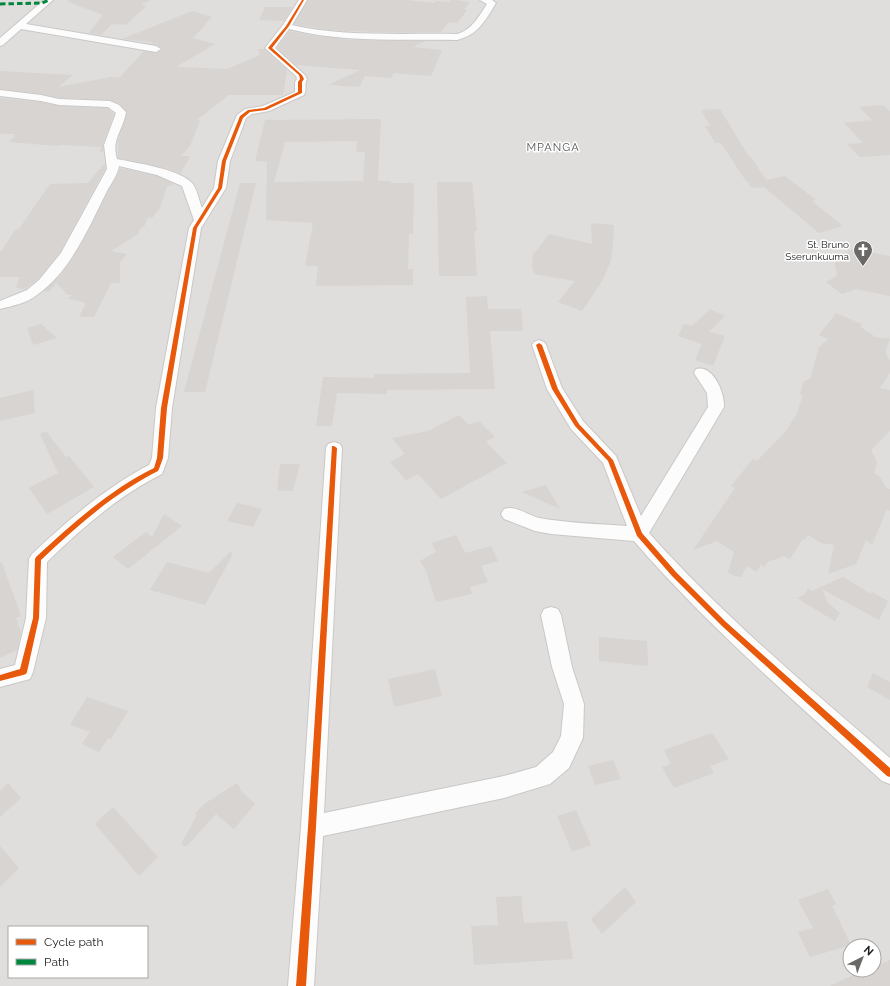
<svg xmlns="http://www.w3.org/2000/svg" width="890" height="986" viewBox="0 0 890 986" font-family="Raleway,sans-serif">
	<rect width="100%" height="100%" fill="#f0eeeb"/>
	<path fill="#dfdedc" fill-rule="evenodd" d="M0,0H890V986H0ZM9,927H147V977H9ZM850,946H874V970H850Z"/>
	<g fill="#d7d4d2" fill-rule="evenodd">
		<polygon points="68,0 150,0 141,5 146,6 126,25 112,24 101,35 89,33 103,15 68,2"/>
		<polygon points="308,0 406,0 434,3 436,1 449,2 451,0 456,0 470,2 464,9 467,10 457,23 449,22 441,32 373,32 331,30 294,24"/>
		<polygon points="265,7 292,7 284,21 259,20"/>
		<polygon points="192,11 212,17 193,38 215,44 176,67 227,69 260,55 258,49 264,49 287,70 283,95 229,95 197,120 200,121 190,146 181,156 190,156 181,173 157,166 118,158 118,141 127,112 120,104 110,100 59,98 41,94 0,89 0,71 73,75 58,87 111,77 119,78 144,51 156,53 162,50 157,45 151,44 153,42 122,39"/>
		<polygon points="290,31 309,35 351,40 425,41 413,47 442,50 431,76 394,73 391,78 365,76 359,87 328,85 360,70 296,65 277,48"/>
		<polygon points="0,98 41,102 59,106 107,108 114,114 103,144 103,152 99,151 102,147 62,145 57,146 9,142 16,134 0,134"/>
		<polygon points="883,105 890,111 890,155 860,157 847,144 863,143 844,123 872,120 859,107"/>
		<polygon points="720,109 749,157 751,157 766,180 785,176 816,200 812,201 843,226 819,233 764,187 752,188 747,181 746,181 721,143 715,143 705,126 710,126 701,110"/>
		<path d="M381,119L378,181H391V183H414L413,234H409L408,269H413V285L316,286L318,266H305L313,223L266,220L267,162L255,161L265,120ZM357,141L356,152H365L363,181L274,182L285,142Z"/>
		<polygon points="105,163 105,169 60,252 38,279 25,289 16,288 20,277 0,277 0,253 16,229 19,229 50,184 88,183"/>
		<polygon points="120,168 157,176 173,184 172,186 167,186 160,208 152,218 148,217 145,225 140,229 138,234 111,251 127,254 120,262 120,283 111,283 94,317 79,317 86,303 67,298 74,295 68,295 56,283 49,292 44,291 61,275 79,248"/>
		<polygon points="437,182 472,182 477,231 474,231 477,276 439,276"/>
		<polygon points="240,183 256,183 205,392 184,392"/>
		<polygon points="591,223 614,225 613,243 611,261 602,281 582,311 558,302 575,281 534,274 532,267 533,255 549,234 592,244"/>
		<polygon points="853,249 890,256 890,296 856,289 842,294 826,282 837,276 834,258"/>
		<polygon points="487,296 488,309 521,309 523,331 490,331 495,389 387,390 387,394 337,393 332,426 316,426 323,377 374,378 374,374 470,373 466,297"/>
		<polygon points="710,309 725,316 709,332 725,336 713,366 695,360 702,344 678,336 684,324 692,326"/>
		<polygon points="836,313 862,324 860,327 872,334 874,337 890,339 885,352 890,361 890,373 880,388 890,390 890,431 871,450 877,462 874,473 880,477 886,488 890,489 890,511 887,509 872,545 866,540 856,564 828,574 834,545 821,543 808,535 805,540 803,539 790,559 784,556 768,562 764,567 761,565 756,572 747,566 741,577 734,576 728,572 734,552 717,541 693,550 735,488 731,486 753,459 757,461 786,431 797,413 803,395 800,394 804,381 810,379 819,347 828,339 819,335"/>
		<polygon points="41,324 57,338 33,345 27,328"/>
		<polygon points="33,390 35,413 0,421 0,398"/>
		<polygon points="459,415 469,425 479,421 495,437 486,442 507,463 441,499 418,474 406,480 390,462 405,454 392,438 428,431"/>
		<polygon points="46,431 66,457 69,456 94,487 47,514 29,488 58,473 40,434"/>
		<polygon points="280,464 300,464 293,491 277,490"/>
		<polygon points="546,485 560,509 522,492"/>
		<polygon points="237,503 262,509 253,527 227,521"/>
		<polygon points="164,514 182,526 128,569 113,557 146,532 152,537"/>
		<polygon points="456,535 465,553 491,546 498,561 481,566 488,582 470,587 472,594 436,602 426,571 420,561 436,552 432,543"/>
		<polygon points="230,552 233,554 205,605 150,590 167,562 209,573"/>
		<polygon points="0,563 2,563 21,616 16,618 21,632 17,650 0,658"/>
		<polygon points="843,577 871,594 872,592 888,601 879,620 822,589 828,603 840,613 835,621 836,622 797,598 804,595 808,588 812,591"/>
		<polygon points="599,637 647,641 648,666 599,661"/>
		<polygon points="435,669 442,696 394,707 388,679"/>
		<polygon points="873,673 890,682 890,700 867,687"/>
		<polygon points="87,697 128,711 111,739 108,738 99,752 82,744 90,732 70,725"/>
		<polygon points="712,733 729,759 710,766 714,773 674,788 662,767 671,764 664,750"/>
		<polygon points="613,760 621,779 595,785 588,766"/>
		<polygon points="8,783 21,798 0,817 0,791"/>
		<polygon points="237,783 242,792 255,804 234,829 216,814 186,847 181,844 197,815 195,814 204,804"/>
		<polygon points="113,807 158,857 139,876 95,824"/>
		<polygon points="576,810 591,845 572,852 557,816"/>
		<polygon points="0,846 19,868 0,887"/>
		<polygon points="625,887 636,902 602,934 591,919"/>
		<polygon points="828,889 836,904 832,906 851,945 810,957 798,932 813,928 798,900"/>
		<polygon points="521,896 524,923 567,921 573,959 474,965 471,926 498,925 496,897"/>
		<polygon points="890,960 890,986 830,986 864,970 874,970 874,967"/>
	</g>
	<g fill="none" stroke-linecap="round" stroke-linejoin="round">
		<g stroke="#c9c8c7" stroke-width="2">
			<g id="street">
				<polygon points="44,0 53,0 26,24 156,46 161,49 156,52 21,29 3,45 0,46 0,38"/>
				<path d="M299,0H307L292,25C341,37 405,33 457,34C472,30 479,16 487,4L480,0H492L496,3C485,21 479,34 457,40C403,39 342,43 289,29L275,48L305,75L307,79C304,84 307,90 304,95L269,111L252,114L246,118L230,161L226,188L201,228L172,408L168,458L162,474C118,496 82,528 47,562L46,618L33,672L30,679L0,687V669L15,665L26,618L29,559L32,554C68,520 105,488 149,465L152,458L156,408L189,228L194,220L182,186L157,175L119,166C118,174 111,184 107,191C89,227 71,271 37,295C27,303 12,306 0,309V301L27,290L39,280L61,253L107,169L104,145L116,113L108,107L59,105L41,101L0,96V90L41,95L59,99L110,101L119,105L126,112C123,131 111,139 117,159C136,163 178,169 191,182C197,187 199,201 202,208L214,188L218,161L237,115L245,109L263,106L295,92V82L297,79L296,76L265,48L283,25Z"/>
				<path d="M539,340L544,342L546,345L562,388L583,421L616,456L641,516L708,407L707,393L694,373L696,369C713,364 725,393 724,407L649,533C722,615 807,686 890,758V784L882,781C797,703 709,628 634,541L551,534L535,531L504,519L501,514L504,509C516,505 527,515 539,518C568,523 598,524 627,526L603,463L571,429L547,389L532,345L534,342Z"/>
				<polygon points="334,442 340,444 342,448 324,813 504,776 536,767 553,752 561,736 564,704 552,667 541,615 544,609 551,607 558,609 561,615 572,667 584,704 583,738 569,768 550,784 504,798 323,836 314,986 288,986 301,827 326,448 328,444"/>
			</g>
		</g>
		<use href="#street" fill="#fdfcfc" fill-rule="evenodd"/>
		<polyline stroke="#00873e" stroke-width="3" stroke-dasharray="5.5 3" stroke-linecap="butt" points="0,4 42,3 49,0"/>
		<g stroke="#fff" stroke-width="2">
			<g id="cycleway">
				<path d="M302,0H304L289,26L272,48L302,75L304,79L302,82V93L266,110L250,112L243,118L226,161L222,188L197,228L167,408L163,458L159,469L158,471C113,494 78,525 41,560L39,618L27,672L26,674L23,675L0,681V675L20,669L33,618L35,559L36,557C73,523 108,491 154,468L157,458L161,408L193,228L218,188L222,161L240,116L248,110L264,108L298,92V82L300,79L299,75L268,48L286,26Z"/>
				<polygon points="539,343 542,345 558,389 579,424 613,460 642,533 676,572 726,622 890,768 890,777 887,776 722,626 672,576 637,536 608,461 575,426 552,389 536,345"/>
				<polygon points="332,446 334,446 337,448 316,827 306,986 296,986 308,827"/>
			</g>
		</g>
		<use href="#cycleway" fill="#e8590c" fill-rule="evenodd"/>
	</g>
	<defs>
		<g id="church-pin" transform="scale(1)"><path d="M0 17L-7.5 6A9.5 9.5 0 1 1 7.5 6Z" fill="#6a6968" stroke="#fff"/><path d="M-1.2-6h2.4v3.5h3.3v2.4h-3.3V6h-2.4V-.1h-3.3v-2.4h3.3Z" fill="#fff"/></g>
	</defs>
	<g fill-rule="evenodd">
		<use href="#church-pin" x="863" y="250"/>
	</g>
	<g text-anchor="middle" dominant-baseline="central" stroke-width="3" stroke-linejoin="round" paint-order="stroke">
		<g font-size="10" fill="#222" stroke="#fff" text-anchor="end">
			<text x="849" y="244">St. Bruno<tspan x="849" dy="12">Sserunkuuma</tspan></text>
		</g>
		<g font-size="11" letter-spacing="1" fill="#555" stroke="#fff">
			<text x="553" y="147">MPANGA</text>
		</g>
	</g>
	<rect x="8" y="926" width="140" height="52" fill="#ffffff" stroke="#a7a7a7"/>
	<rect x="16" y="939" width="20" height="6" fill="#e8590c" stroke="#a7a7a7"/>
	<text x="44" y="946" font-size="12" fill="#222222">Cycle path</text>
	<rect x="16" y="959" width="20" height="6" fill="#00873e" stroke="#a7a7a7"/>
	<text x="44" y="966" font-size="12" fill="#222222">Path</text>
	<g transform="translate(862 958) rotate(42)"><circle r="19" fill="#ffffff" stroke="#a7a7a7"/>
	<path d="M0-3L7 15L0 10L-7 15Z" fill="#6a6968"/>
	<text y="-6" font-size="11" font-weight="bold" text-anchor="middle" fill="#222222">N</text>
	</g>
</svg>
